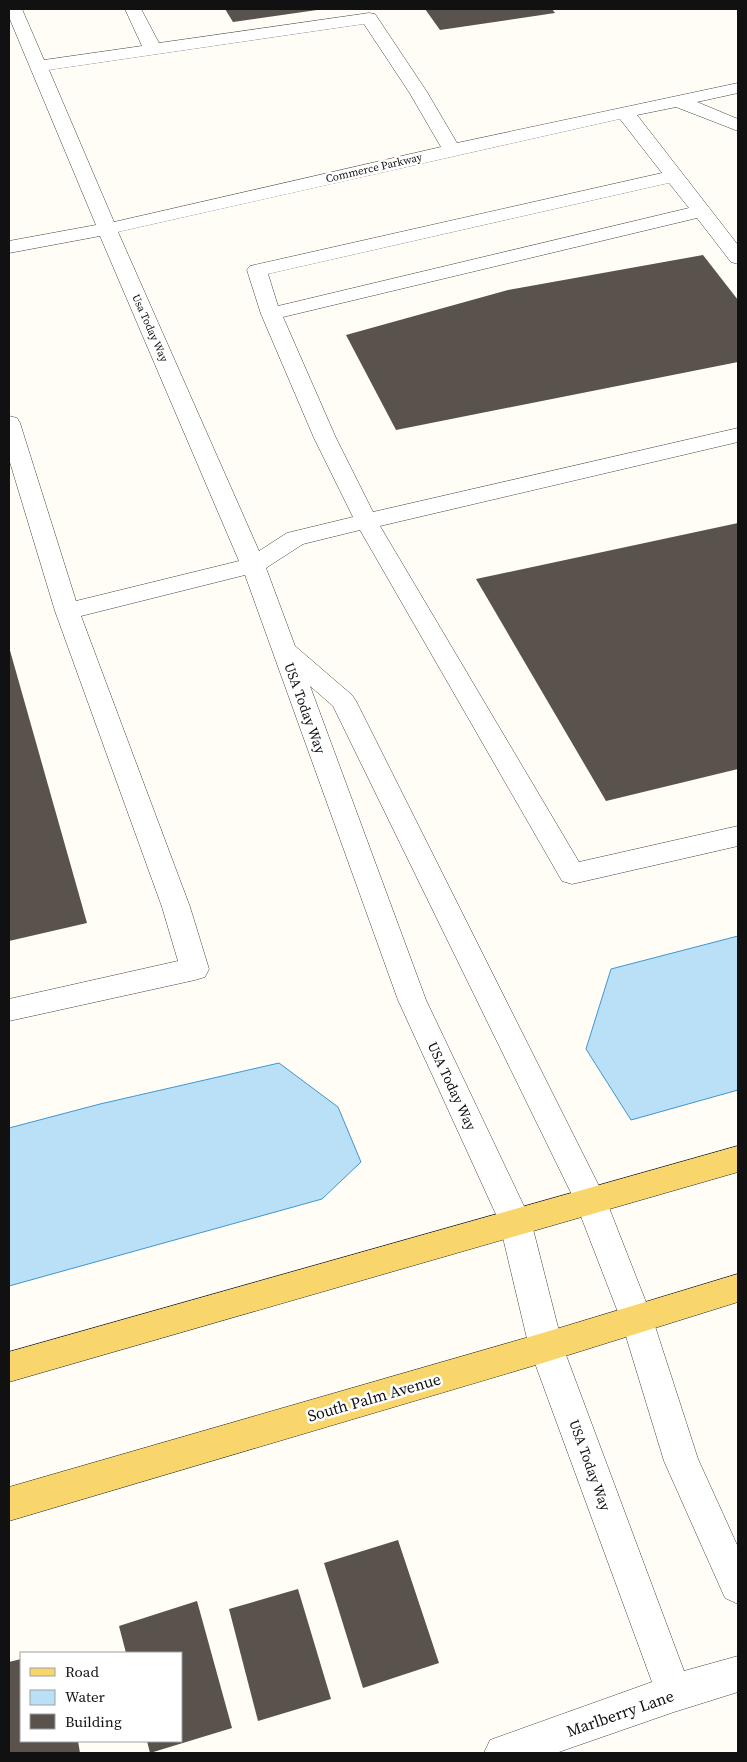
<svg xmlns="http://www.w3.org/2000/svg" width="747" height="1762" viewBox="0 0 747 1762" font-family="'Source Serif 4',serif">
	<rect width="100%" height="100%" fill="#fffdf5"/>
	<g fill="#b9e0f7" stroke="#3f96cf">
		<polygon points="738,936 738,1090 631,1120 586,1049 611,969"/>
		<polygon points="279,1063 338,1107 361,1162 322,1199 9,1286 9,1128 100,1104"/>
	</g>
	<g fill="#5a524d">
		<polygon points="225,9 317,9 317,10 233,22"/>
		<polygon points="425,9 552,9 555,13 440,30"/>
		<polygon points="703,255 738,300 738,362 396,430 346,335 508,290"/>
		<polygon points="738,523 738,769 606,801 476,579"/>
		<polygon points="9,647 87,923 9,941"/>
		<polygon points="398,1540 439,1663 363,1688 324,1563"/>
		<polygon points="298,1589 331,1699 258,1721 229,1609"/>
		<polygon points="197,1601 232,1728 150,1753 147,1741 181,1741 181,1653 126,1653 119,1626"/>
		<polygon points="21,1659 21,1741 78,1741 80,1753 9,1753 9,1662"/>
	</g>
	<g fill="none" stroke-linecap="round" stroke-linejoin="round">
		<g stroke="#444" stroke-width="1">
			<path id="minor" d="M9,9H22L44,60L142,46L125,9H141L159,43L369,13L375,14L427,92L457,143L738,83V93L697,102L738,119V131L676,107L637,115L738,245V264L731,262L697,218L283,317L336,438L373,512L738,428V442L380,526L579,862L738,826V846L572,884L562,881L360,530L303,544L266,568L295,646L352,695L356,701L606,1200L653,1320L698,1459L738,1547V1604L725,1598L664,1461L621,1320L575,1201L333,706L310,686L426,1000L531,1221L563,1347L684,1671L738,1656V1692L674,1712L556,1753H484L490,1740L652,1682L529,1347L499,1221L398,1000L245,575L81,616L190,907L209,969L205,977L195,980L9,1021V999L178,961L162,907L55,611L9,459V416L17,418L20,423L76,601L239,561L100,236L9,253V241L96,225L9,17ZM364,24L409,92L441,147L114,222L49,70ZM620,119L662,173L250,266L247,270L261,314L314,438L353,517L287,533L259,551L118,232ZM669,183L689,208L278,306L268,274Z"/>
		</g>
		<g stroke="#222" stroke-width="1">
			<g id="major">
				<polygon points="738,1146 738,1172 9,1382 9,1352"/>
				<polygon points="738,1274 738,1302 546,1362 9,1521 9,1487 546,1332"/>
			</g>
		</g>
		<use href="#minor" fill="#fff" fill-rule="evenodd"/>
		<use href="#major" fill="#f9d66b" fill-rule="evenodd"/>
	</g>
	<g text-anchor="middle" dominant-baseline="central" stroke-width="5" stroke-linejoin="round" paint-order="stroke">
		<g font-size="11" fill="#111" stroke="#fff">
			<text transform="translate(374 168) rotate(-13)">Commerce Parkway</text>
			<text transform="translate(150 328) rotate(66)">Usa Today Way</text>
		</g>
		<g font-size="14" fill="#111" stroke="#fff">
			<text transform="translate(305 708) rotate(70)">USA Today Way</text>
			<text transform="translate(452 1086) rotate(65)">USA Today Way</text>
			<text transform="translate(590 1465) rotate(70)">USA Today Way</text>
		</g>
		<g font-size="16" fill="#111" stroke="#fff">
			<text transform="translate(374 1397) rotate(-16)">South Palm Avenue</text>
			<text transform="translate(620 1713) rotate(-19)">Marlberry Lane</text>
		</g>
	</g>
	<rect width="747" height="1762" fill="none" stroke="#111111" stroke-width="20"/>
	<rect x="20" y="1652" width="162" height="90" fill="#ffffff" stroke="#a0a0a0"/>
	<rect x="30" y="1668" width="25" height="8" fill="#f9d66b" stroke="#a0a0a0"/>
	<text x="65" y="1677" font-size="15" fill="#111111">Road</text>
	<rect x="30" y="1690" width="25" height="15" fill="#b9e0f7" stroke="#a0a0a0"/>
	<text x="65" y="1702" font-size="15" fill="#111111">Water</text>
	<rect x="30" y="1714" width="25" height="15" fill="#5a524d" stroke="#a0a0a0"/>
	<text x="65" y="1727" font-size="15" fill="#111111">Building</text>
</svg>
